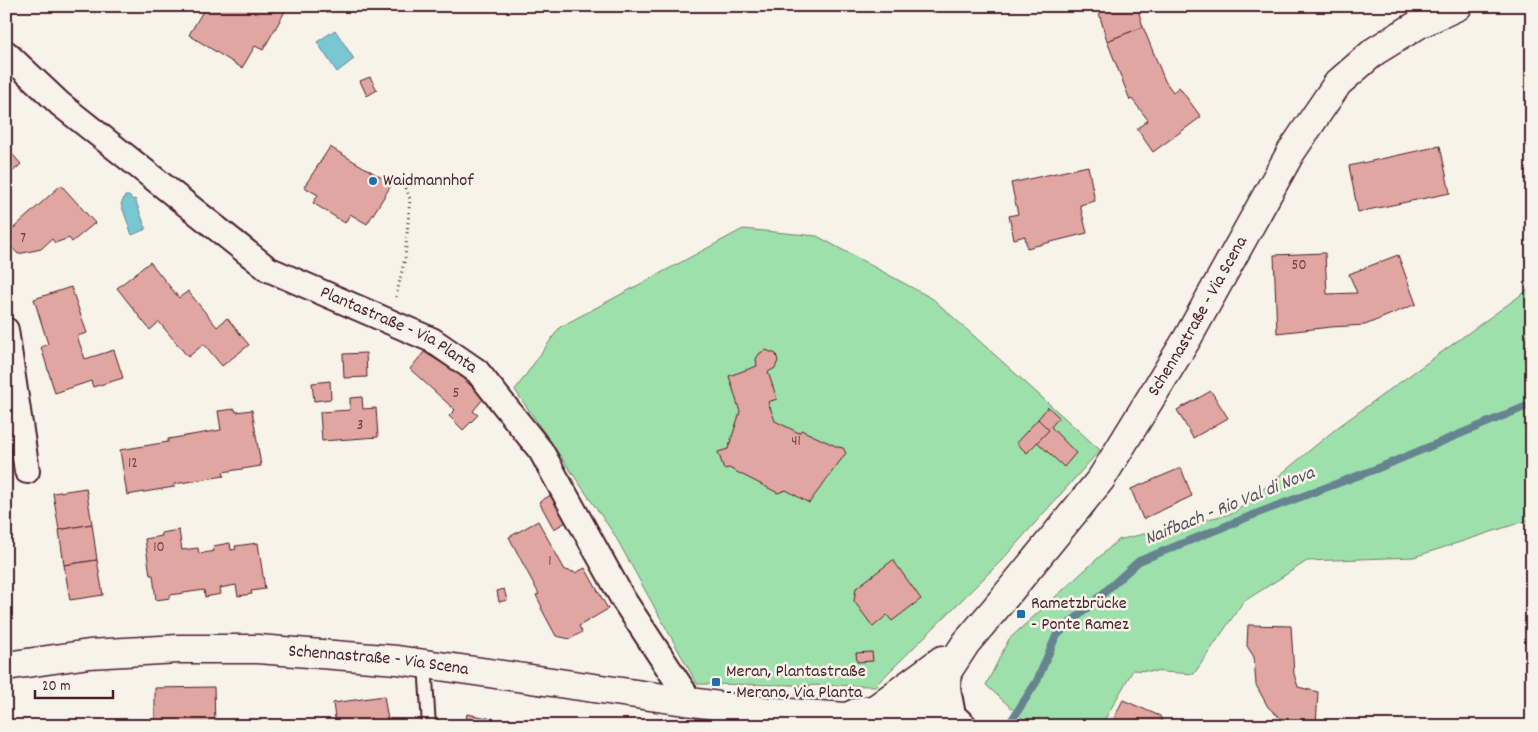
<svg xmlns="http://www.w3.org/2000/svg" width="1538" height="732" viewBox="0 0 1538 732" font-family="Dekko,sans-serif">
	<rect width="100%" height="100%" fill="#f7f3e8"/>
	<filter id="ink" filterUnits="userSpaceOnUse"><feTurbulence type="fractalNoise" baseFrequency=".02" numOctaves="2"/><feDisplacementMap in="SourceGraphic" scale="10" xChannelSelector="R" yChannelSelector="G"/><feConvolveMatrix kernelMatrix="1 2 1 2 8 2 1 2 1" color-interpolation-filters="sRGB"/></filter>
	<g filter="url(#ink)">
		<g fill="#9ee0ab" stroke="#74806b">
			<polygon points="743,229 817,236 933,299 1100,450 1002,560 875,686 697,684 614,534 515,390 560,327"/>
			<polygon points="1532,287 1532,521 1525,521 1414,557 1307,561 1243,602 1194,674 1133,670 1101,726 1031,726 986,685 1009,639 1118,540 1234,513 1338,427"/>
		</g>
		<g fill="#78c7d3" stroke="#668490">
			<polygon points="335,30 354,59 337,72 317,42"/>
			<polygon points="125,196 129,196 133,200 135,199 146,229 132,235 121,204"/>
		</g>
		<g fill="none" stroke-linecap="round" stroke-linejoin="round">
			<polyline stroke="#668490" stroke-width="8" points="1008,726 1037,681 1056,636 1139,561 1263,511 1376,469 1532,404"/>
		</g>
		<g fill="#e1a6a1" stroke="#4a1f2b">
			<polygon points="206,6 284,6 287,8 263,50 255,46 242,68 189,35"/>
			<polygon points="1097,6 1137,6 1143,27 1107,41"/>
			<polygon points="1143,27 1165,81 1173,92 1179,87 1201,117 1153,152 1137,129 1148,120 1132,99 1130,100 1107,41"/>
			<polygon points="370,77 377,90 367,96 360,81"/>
			<polygon points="1440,146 1450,193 1358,212 1349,166"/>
			<polygon points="6,147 21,164 6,178"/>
			<polygon points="330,147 392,184 367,224 350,214 345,223 313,203 318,195 304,187"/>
			<polygon points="1088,166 1095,201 1080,205 1087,233 1027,248 1025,236 1014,239 1009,216 1018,214 1011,183"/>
			<polygon points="61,185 95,223 72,242 69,238 55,243 52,239 41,249 18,254 6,241 6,235"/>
			<polygon points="1325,253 1327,294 1357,293 1349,274 1398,255 1416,304 1365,325 1331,327 1277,333 1274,255"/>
			<polygon points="150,262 179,298 188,291 217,327 227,318 249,345 222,366 204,344 188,357 159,322 150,330 117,288"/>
			<polygon points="71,287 87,333 77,336 85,359 114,350 123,378 93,387 91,381 55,393 41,347 48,344 34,299"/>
			<polygon points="766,350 776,354 778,361 775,368 768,372 777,399 768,402 775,421 799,433 801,430 838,447 843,448 846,453 809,503 786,490 778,493 729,468 724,469 718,452 728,449 740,412 729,376 757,366 756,359 760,353"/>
			<polygon points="424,352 456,372 484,398 473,411 478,415 463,430 449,416 455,410 410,369"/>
			<polygon points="366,353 367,377 344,378 343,354"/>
			<polygon points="330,381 331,399 314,401 312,383"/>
			<polygon points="1211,391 1228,418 1193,438 1177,410"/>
			<polygon points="362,397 363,409 376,408 378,437 322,441 320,412 350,410 350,398"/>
			<polygon points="1048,407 1059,417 1051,427 1076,453 1064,467 1037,442 1049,430 1038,419"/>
			<polygon points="235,409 236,412 252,410 261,466 223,472 224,476 174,484 174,487 127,495 120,450 168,442 168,439 221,430 218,411"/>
			<polygon points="1038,419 1049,430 1027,453 1016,443"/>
			<polygon points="1181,468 1192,496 1143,519 1131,489"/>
			<polygon points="86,488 92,524 59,530 53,493"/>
			<polygon points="556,492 571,519 554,529 539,502"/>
			<polygon points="538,521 565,570 574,572 575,573 585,568 608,609 579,626 582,632 570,639 556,636 541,608 542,607 536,595 539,594 509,537"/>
			<polygon points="92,524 97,560 64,565 59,530"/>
			<polygon points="179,530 182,550 198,548 199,554 214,551 213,546 230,543 231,550 236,549 235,546 258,543 265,589 251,591 252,594 238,596 236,585 220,588 221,594 205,597 204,590 170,595 170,598 156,600 153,575 150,575 145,539 162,536 161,533"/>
			<polygon points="97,560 103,595 70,600 64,565"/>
			<polygon points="893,560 921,599 892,621 887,615 873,627 854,601 856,588"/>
			<polygon points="504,589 507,600 499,602 497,591"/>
			<polygon points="1248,625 1291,626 1294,674 1298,687 1318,692 1316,726 1297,725 1280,718 1268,707 1256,685 1254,657 1247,646"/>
			<polygon points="872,652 873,661 857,662 856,653"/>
			<polygon points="797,686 809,687 807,698 796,697"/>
			<polygon points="214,687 215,726 155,726 155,688"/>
			<polygon points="384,696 389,726 336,726 333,703"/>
			<polygon points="1123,700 1160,716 1164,726 1122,726 1114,718"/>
			<polygon points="467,714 529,726 465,726"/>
		</g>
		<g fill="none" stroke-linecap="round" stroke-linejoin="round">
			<g stroke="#4a1f2b" stroke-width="16">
				<polyline id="service" points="425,664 429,726"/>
			</g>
			<g stroke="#4a1f2b" stroke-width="28">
				<g id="minor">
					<path id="s1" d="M6,53L60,104L268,269L432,340L477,371L541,451L623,599L690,701"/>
					<polyline points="6,330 27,471"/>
					<polyline points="949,669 948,689 953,715 965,726"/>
					<polyline points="905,726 925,715 953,715"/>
				</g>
			</g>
			<g stroke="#4a1f2b" stroke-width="31">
				<g id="tertiary">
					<path id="s2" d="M6,666L89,654L179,649H258L397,660L748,710L846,717"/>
				</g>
			</g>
			<g stroke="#4a1f2b" stroke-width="31">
				<g id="secondary">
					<polyline points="874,710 942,660"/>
					<path d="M836,726C852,710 872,706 892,715"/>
					<path id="s3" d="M905,726L934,686L949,669L966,643L995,609L1101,479L1187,339L1291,152L1338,83L1375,51L1419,24L1458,6"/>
				</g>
			</g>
			<polyline stroke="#4a1f2b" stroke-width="3" stroke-dasharray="1 4" stroke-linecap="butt" points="396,297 405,258 410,199 403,180"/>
			<use href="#service" stroke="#f7f3e8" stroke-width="12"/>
			<use href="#minor" stroke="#f7f3e8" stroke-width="24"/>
			<use href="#tertiary" stroke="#f7f3e8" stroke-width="28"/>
			<use href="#secondary" stroke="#f7f3e8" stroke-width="28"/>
		</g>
	</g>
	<g fill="#1f6fb2" stroke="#f7f3e8" stroke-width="2">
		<circle cx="373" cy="181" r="5"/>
		<rect x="1016" y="609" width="10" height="10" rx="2.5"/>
		<rect x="711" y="677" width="10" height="10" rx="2.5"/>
	</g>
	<g text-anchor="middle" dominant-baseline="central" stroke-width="5" stroke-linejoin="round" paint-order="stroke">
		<g font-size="15" fill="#704148">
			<text x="23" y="239">7</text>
			<text x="1299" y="266">50</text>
			<text x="456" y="394">5</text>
			<text x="360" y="426">3</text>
			<text x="796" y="442">41</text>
			<text x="133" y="464">12</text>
			<text x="159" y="548">10</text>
			<text x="550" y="562">1</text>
		</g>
		<g font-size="18" fill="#4a1f2b" stroke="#f7f3e8" text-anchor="start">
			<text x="383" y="181">Waidmannhof</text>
			<text x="1031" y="604">Rametzbrücke<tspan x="1031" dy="21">- Ponte Ramez</tspan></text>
			<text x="726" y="672">Meran, Plantastraße<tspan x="726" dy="21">- Merano, Via Planta</tspan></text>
		</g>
		<g font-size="18" fill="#4a1f2b" stroke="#f7f3e8">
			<text stroke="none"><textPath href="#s3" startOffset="505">Schennastraße - Via Scena</textPath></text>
			<text stroke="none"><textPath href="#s1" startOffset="484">Plantastraße - Via Planta</textPath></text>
			<text stroke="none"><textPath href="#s2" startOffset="374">Schennastraße - Via Scena</textPath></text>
		</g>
		<g font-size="19" font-style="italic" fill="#58515d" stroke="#f7f3e8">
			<text transform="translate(1230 507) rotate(-22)">Naifbach - Rio Val di Nova</text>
		</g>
	</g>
	<rect width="1538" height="732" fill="none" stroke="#f7f3e8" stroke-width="25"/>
	<rect x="12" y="12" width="1513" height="707" fill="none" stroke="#4a1f2b" stroke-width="2" filter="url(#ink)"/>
	<path d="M35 690v8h78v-8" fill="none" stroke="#4a1f2b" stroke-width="2.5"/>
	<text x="42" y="690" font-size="15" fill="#4a1f2b" stroke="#f7f3e8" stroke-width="4" paint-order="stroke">20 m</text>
</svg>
